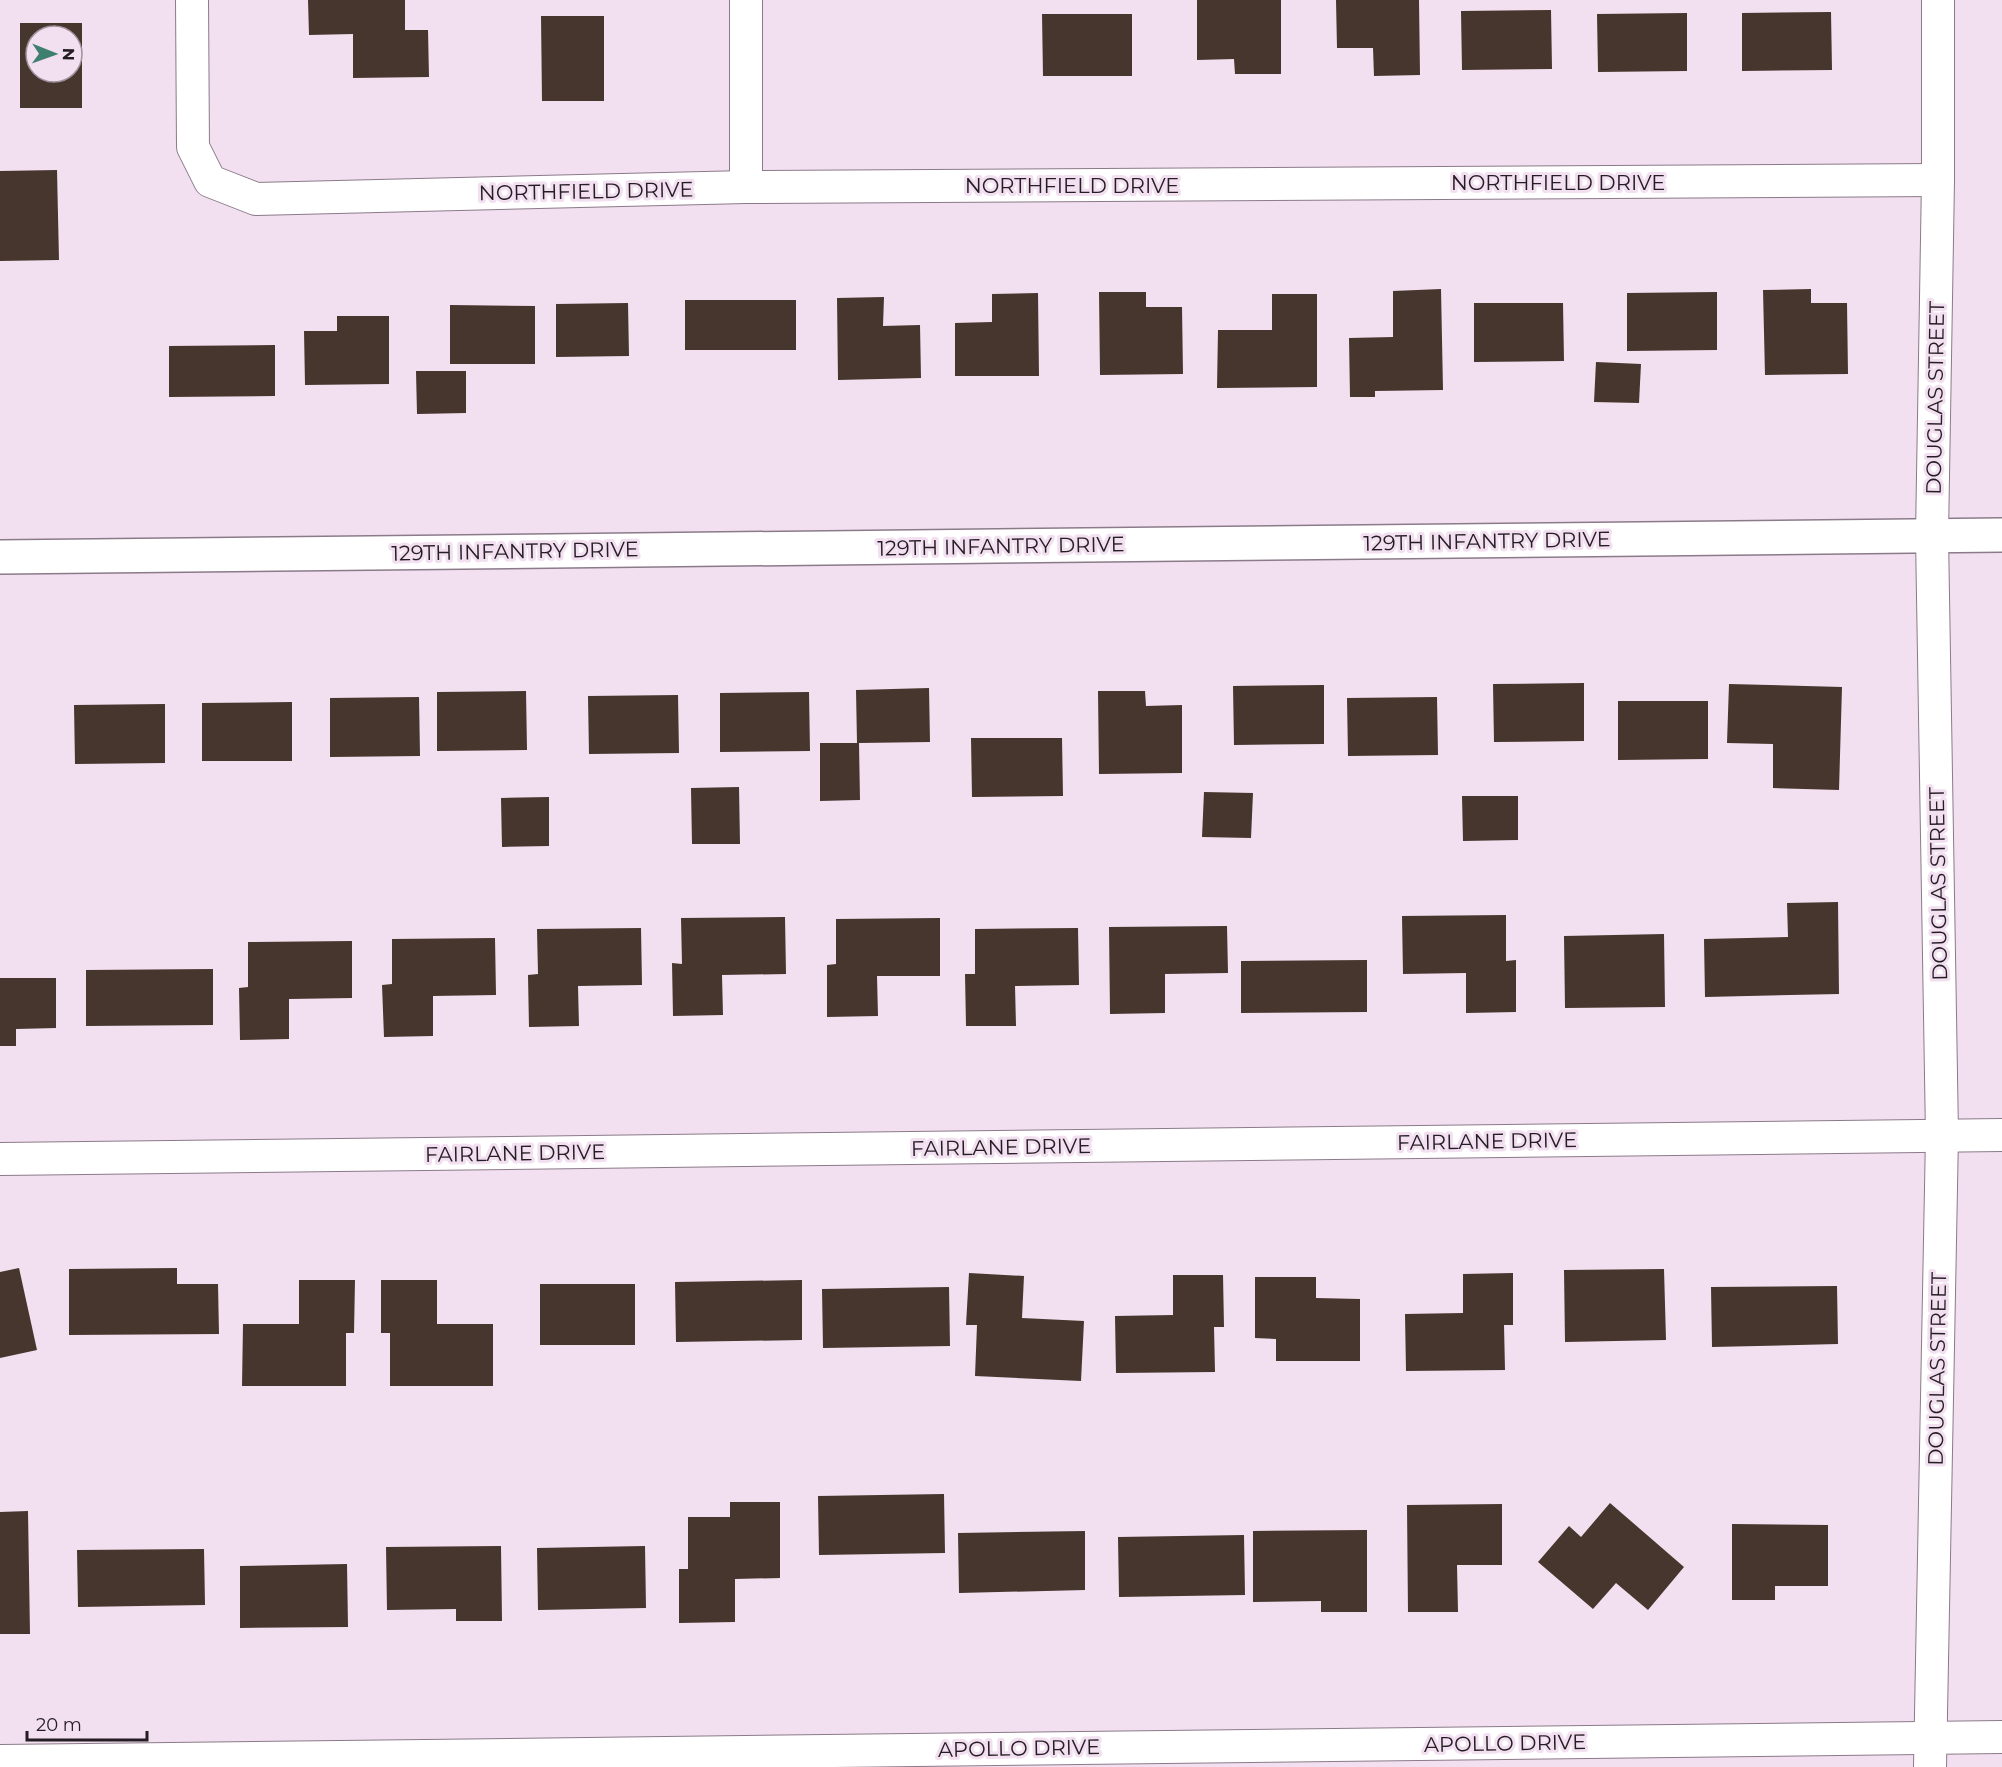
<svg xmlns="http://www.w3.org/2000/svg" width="2002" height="1767" viewBox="0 0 2002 1767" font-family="Montserrat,sans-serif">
	<rect width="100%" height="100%" fill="#f2dff0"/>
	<g fill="#47362d" fill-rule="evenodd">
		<polygon points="308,0 405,0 405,30 428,30 429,77 353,78 353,34 309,35"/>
		<polygon points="1197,0 1281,0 1281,74 1235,74 1234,59 1197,60"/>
		<polygon points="1336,0 1419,0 1420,75 1374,76 1373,48 1337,48"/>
		<polygon points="1551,10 1552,69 1462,70 1461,11"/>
		<polygon points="1831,12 1832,70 1742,71 1742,13"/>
		<polygon points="1687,13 1687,71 1598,72 1597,14"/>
		<polygon points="1042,14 1132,14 1132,76 1043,76"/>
		<polygon points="541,16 604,16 604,101 542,101"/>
		<path d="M20,23H82V108H20ZM36,36H72V72H36Z"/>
		<polygon points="57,170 59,260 0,261 0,171"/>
		<polygon points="1441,289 1443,390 1375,391 1375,397 1350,397 1349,338 1393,337 1393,291"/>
		<polygon points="1811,289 1811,303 1847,303 1848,374 1765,375 1763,290"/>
		<polygon points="1099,292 1146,292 1146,307 1182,307 1183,374 1100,375"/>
		<polygon points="1717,292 1717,350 1627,351 1627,293"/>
		<polygon points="1038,293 1039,376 955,376 955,323 992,322 992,294"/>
		<polygon points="1272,294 1317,294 1317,387 1217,388 1218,330 1272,330"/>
		<polygon points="884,297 883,326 920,325 921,378 838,380 837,298"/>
		<rect x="685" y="300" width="111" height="50"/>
		<polygon points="628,303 629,356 556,357 556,304"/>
		<polygon points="1474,303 1563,303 1564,361 1474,362"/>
		<polygon points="450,305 535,306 535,364 450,364"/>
		<polygon points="337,316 389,316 389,384 305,385 304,331 337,331"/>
		<polygon points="275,345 275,396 169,397 169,346"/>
		<polygon points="1596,362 1641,364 1639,403 1594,402"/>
		<polygon points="416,371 466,371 466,413 417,414"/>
		<polygon points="1584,683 1584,741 1494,742 1493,684"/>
		<polygon points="1729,684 1842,687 1839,790 1773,788 1773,744 1727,743"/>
		<polygon points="1324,685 1324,744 1234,745 1233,686"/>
		<polygon points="929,688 930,742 859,743 860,800 820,801 820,743 857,743 856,690"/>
		<polygon points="526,691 527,750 437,751 437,692"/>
		<polygon points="1098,691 1145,691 1146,706 1182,705 1182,773 1099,774"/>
		<polygon points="809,692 810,751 720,752 720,693"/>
		<polygon points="678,695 679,753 589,754 588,696"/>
		<polygon points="419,697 420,756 330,757 330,698"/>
		<polygon points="1437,697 1438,755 1348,756 1347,698"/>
		<polygon points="1618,701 1708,701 1708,759 1618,760"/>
		<polygon points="292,702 292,761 202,761 202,703"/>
		<polygon points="165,704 165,763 75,764 74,705"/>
		<polygon points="971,738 1062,738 1063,796 972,797"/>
		<polygon points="739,787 740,844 692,844 691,788"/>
		<polygon points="1204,792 1253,793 1251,838 1202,837"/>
		<polygon points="1462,796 1518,796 1518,840 1463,841"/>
		<polygon points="549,797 549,846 502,847 501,798"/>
		<polygon points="1838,902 1839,994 1705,997 1704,939 1788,937 1787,903"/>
		<polygon points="1506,915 1506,961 1516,960 1516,1012 1466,1013 1466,973 1403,974 1402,916"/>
		<polygon points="785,917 786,974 722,975 723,1015 673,1016 672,963 682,964 681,918"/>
		<polygon points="940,918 940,976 877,976 878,1016 827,1017 827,965 836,964 836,919"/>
		<polygon points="1227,926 1228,973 1165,974 1165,1013 1110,1014 1109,927"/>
		<polygon points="641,928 642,985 578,986 579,1026 529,1027 528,975 538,974 537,929"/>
		<polygon points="1078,928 1079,985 1015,986 1016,1026 966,1026 965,974 975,974 975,929"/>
		<polygon points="1664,934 1665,1007 1565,1008 1564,936"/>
		<polygon points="495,938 496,995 433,996 433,1036 384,1037 382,985 392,984 392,939"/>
		<polygon points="352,941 352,998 289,999 289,1039 240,1040 239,988 248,987 248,942"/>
		<polygon points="1367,960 1367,1012 1241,1013 1241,961"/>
		<polygon points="213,969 213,1025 86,1026 86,970"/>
		<polygon points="0,978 56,978 56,1028 16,1029 16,1046 0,1046"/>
		<polygon points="19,1268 37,1350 0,1358 0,1272"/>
		<polygon points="177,1268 177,1284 218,1284 219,1334 69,1335 69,1269"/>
		<polygon points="1664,1269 1666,1340 1565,1342 1564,1270"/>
		<polygon points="969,1273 1024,1276 1022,1318 1084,1321 1081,1381 975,1376 977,1325 966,1325"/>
		<polygon points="1513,1273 1513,1325 1504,1325 1505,1370 1406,1371 1405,1314 1463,1313 1463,1274"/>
		<polygon points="1173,1275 1223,1275 1224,1327 1214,1327 1215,1372 1116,1373 1115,1316 1173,1315"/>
		<polygon points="1255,1277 1316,1277 1316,1298 1360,1299 1360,1361 1276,1361 1276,1339 1255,1338"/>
		<polygon points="299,1280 355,1280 354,1333 346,1333 346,1386 242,1386 243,1324 299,1324"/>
		<polygon points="381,1280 437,1280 437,1324 493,1324 493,1386 390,1386 390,1333 381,1333"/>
		<polygon points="802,1280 802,1340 676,1342 675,1282"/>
		<rect x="540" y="1284" width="95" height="61"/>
		<polygon points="1837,1286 1838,1344 1712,1347 1711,1287"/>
		<polygon points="949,1287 950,1346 823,1348 822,1289"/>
		<polygon points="944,1494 945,1553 819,1555 818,1496"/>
		<polygon points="730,1502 780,1502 780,1578 735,1579 735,1622 679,1623 679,1569 688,1569 688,1517 730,1517"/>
		<polygon points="1610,1503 1684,1567 1648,1610 1616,1583 1593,1609 1538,1562 1569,1526 1581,1537"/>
		<polygon points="1502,1504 1502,1565 1457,1565 1458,1612 1408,1612 1407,1505"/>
		<polygon points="28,1511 30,1634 0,1634 0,1512"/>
		<polygon points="1732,1524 1828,1525 1828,1586 1775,1586 1775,1600 1732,1600"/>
		<polygon points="1367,1530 1367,1612 1321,1612 1321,1601 1253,1602 1253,1531"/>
		<polygon points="1085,1531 1085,1590 959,1593 958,1533"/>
		<polygon points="1244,1535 1245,1595 1119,1597 1118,1537"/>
		<polygon points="501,1546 502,1621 456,1621 456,1609 387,1610 386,1547"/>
		<polygon points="645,1546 646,1608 538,1610 537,1548"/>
		<polygon points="204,1549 205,1605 78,1607 77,1550"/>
		<polygon points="347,1564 348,1627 240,1628 240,1566"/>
	</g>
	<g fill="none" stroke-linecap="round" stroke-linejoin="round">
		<g stroke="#8b7b89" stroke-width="34">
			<g id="minor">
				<polyline points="192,0 193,147 210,181 256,199 746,187 1938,180"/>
				<polyline points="746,187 746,0"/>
				<polyline points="0,1159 2002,1135"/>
				<polyline points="0,1761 2002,1737"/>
				<polyline points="1930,1767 1942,1135 1932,536 1938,180 1938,0"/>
			</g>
		</g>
		<g stroke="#8b7b89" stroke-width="36">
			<polyline id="tertiary" points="0,557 2002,535"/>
		</g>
		<use href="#minor" stroke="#fff" stroke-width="32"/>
		<use href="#tertiary" stroke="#fff" stroke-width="33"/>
	</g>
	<g text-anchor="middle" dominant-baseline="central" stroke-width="6" stroke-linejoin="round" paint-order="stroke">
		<g font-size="21" fill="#241d23" stroke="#f2dff0">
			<text x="1558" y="182">NORTHFIELD DRIVE</text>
			<text x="1072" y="185">NORTHFIELD DRIVE</text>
			<text transform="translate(586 191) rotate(-1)">NORTHFIELD DRIVE</text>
			<text transform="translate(1935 398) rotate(-89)">DOUGLAS STREET</text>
			<text transform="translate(1487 541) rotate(-1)">129TH INFANTRY DRIVE</text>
			<text transform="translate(1001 546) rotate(-1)">129TH INFANTRY DRIVE</text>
			<text transform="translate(515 551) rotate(-1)">129TH INFANTRY DRIVE</text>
			<text transform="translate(1938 884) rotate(-91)">DOUGLAS STREET</text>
			<text transform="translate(1487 1141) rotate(-1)">FAIRLANE DRIVE</text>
			<text transform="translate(1001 1147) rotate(-1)">FAIRLANE DRIVE</text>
			<text transform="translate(515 1153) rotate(-1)">FAIRLANE DRIVE</text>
			<text transform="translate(1937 1369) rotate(-89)">DOUGLAS STREET</text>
			<text transform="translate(1505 1743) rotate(-1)">APOLLO DRIVE</text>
			<text transform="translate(1019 1748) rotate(-1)">APOLLO DRIVE</text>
		</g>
	</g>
	<g transform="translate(54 54) rotate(91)"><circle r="28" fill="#f2dff0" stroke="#a0919e" stroke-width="1.5"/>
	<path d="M0-4.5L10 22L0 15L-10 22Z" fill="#3e7f6f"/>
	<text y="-9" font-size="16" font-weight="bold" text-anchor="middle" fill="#241d23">N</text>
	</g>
	<path d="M27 1731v9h120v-9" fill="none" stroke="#241d23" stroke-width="3"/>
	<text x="36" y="1731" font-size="18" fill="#241d23" stroke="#f2dff0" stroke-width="4.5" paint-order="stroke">20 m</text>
</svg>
